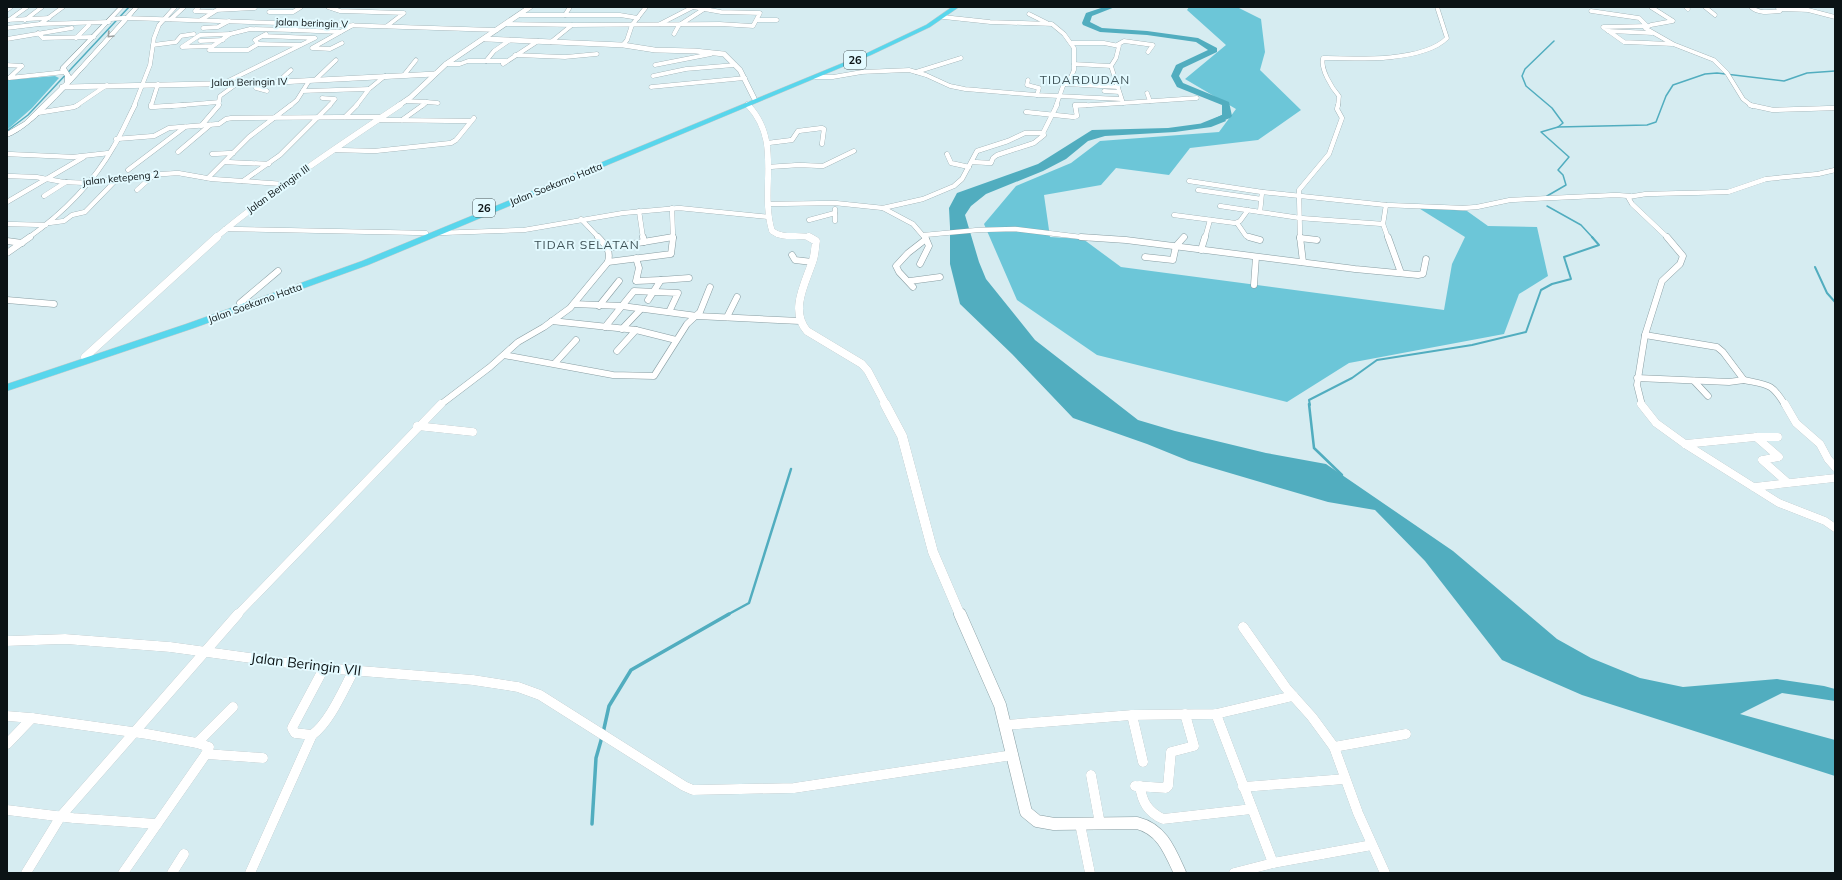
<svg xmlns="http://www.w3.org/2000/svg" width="1842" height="880" viewBox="0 0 1842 880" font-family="Mulish,sans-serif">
	<rect width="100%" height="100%" fill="#d6ecf1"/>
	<g fill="#6cc6d8">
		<polygon points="1189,7 1237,7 1261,19 1265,52 1260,70 1301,110 1258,140 1190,148 1169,175 1116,168 1101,185 1044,195 1050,237 1083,239 1121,267 1444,310 1452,264 1465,237 1417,207 1467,211 1488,226 1537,227 1548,276 1519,294 1504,334 1349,363 1287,402 1097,355 1017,300 984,224 1016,186 1071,163 1100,141 1219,132 1236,109 1185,79 1226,45 1187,10"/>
		<polygon points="55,76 59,78 32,108 7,130 7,80"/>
	</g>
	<polygon fill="#51adbf" points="1222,115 1226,121 1211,127 1175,132 1105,136 1088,141 1066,159 1043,171 986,194 971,206 965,215 979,262 986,279 1035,340 1138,420 1175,431 1266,453 1326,464 1453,551 1557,639 1591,658 1640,678 1683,687 1777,679 1824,686 1835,689 1835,701 1782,693 1740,714 1835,740 1835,776 1582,695 1502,660 1425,561 1375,510 1328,502 1189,461 1147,444 1073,418 1012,354 960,304 950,264 950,227 949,208 957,193 1038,164 1092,130 1168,128 1205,123"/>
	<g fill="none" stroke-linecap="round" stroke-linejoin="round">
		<g stroke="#51adbf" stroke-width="1.5">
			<polyline points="1554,41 1525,69 1522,76 1526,86 1552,108 1563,123 1558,127"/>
			<polyline points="7,131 28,115 129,7"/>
			<polyline points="1547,196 1566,185 1563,175 1558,170 1569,157 1541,132 1558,127 1647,125 1656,122 1666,96 1673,85 1705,74 1717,73 1784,81 1807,73 1835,71"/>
			<polyline points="1547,206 1581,225 1593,238"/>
		</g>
		<g stroke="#51adbf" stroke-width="2">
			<polyline points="1815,267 1827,293 1835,302"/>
			<polyline points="1310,405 1309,400 1352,378 1377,360 1472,345 1526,332 1541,290 1552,284 1571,279 1564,257 1599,245 1592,237"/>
		</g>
		<g stroke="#51adbf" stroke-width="2.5">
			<polyline points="1309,404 1314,448 1342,475"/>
			<polyline points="727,615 749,603 791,469"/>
		</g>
		<g stroke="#51adbf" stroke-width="3.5">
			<polyline points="603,733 609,706 631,670 729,614"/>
			<polyline points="592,824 596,758 602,737"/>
		</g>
		<polygon fill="#51adbf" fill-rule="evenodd" points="1104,7 1115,7 1092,16 1090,22 1102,28 1147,31 1198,38 1217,48 1217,52 1183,68 1179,76 1183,83 1229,102 1232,116 1230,118 1208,127 1202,127 1200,125 1202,123 1222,115 1222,105 1177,87 1171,76 1176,65 1208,50 1196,42 1147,35 1100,32 1083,25 1082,23 1086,13"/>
		<g stroke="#889da2" stroke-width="4.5">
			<g id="minor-far4">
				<polyline points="63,7 40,24 109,22"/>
				<polyline points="199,7 195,11 212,12"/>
				<polyline points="328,7 340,11 404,13 387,26"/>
				<polyline points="1651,7 1673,21 1651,25 1645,28 1673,44 1714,60 1727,73 1743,99 1752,106"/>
				<polyline points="1686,7 1688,9"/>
				<polyline points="1705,7 1715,15"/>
				<path d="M1751,7C1759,14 1770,12 1780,11L1778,8"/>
				<polyline points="1780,9 1808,10 1835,17"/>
				<polyline points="7,10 11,7"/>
				<polyline points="1591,11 1639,18 1647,26"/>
				<polyline points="269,12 293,12 301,7"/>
				<polyline points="1029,14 1047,23"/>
				<polyline points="520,15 620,15 638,18"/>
				<polyline points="565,15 570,7"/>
				<polyline points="943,17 990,22 1052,24 1064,34 1074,48 1074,70 1071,77 1063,86 1056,106"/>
				<polygon points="123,18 126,18 111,19"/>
				<polyline points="126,18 497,30"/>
				<polyline points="171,19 184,7"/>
				<polyline points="7,20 49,18"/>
				<polyline points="9,20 27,7"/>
				<polyline points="25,20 42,7"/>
				<polyline points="201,20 217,10 255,8"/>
				<polyline points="757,20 777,20"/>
				<polyline points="507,24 572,25"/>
				<polyline points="660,24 693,7"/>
				<polyline points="681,24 704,9"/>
				<polyline points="1646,26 1603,27 1624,42 1672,44"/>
				<polyline points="7,28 40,24"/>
				<polyline points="203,28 218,27 229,21"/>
				<polyline points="296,28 292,30 340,32"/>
				<polyline points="1608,31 1652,33"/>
				<polyline points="38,33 43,38 94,37"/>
				<polygon points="230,34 213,46 182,47 200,35"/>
				<polyline points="230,34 250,29 292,30"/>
				<polyline points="674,34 679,25"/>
				<polyline points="76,38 89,25"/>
				<polyline points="7,39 72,28"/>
				<polyline points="200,41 223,40"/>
				<polyline points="551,42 572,25 720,24 753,26 760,13 721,12 693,7"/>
				<polyline points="342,43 330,49 312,48 353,25"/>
				<polyline points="1072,43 1104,43 1119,46 1116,58 1111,66 1123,103 1075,106"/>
				<polyline points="258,44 300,45"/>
				<polyline points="153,45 176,42 181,36 194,34"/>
				<polyline points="623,45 627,40 632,25 646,7"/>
				<polyline points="1117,45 1124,41 1153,45 1148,52"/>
				<polyline points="209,50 248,50 258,44 255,40 266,34"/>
				<polyline points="515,55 565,57 597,54"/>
				<polyline points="486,61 494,51 510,40"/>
				<polyline points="446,64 460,64 468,61 506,61"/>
				<polyline points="503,64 538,41"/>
				<polyline points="1074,64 1111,66"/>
				<polyline points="7,65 22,66"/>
				<polyline points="655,65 711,54"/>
				<polyline points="22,66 9,78 65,72"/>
				<polyline points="916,72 961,58"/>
				<polyline points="404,75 416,60"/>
				<polyline points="653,76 686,69 735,65"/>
				<polyline points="815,77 833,77 862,72 909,70 926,75 950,86 965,89 1037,95 1121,99"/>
				<polyline points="315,80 336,60"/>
				<polyline points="1028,80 1027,85 1039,88 1037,95"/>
				<polyline points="278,82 291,70"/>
				<polyline points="224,83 315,38 263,36"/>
				<polyline points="261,83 256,88 267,91"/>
				<polyline points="1065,84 1118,87"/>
				<polyline points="651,87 745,78"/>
				<polyline points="369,89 385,76"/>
				<polyline points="303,91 369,89 356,106"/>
				<polyline points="1104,91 1119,92"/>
				<polyline points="1147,93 1150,101"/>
				<polyline points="322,98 335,99 329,106"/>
				<polyline points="405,101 427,102 422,106"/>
				<polyline points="427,102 438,103"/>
				<polyline points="1123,103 1197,98"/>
				<polyline points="76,106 107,85"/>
				<polyline points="134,106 150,65 154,38 159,25 175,7"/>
				<polyline points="151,106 158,84"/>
				<polyline points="171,106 219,102"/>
				<polyline points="218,106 220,96 238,83"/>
				<polyline points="290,106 297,100 309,81"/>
				<path d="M1338,106L1339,96C1332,88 1320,69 1323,58C1356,59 1423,62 1447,38L1437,7"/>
			</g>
		</g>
		<g stroke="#889da2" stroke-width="5">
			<g id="minor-far3">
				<polyline points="151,105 151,107 185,105"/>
				<polyline points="1750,105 1773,110 1835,108"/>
				<polyline points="1026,112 1074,117 1077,116 1075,105 1086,105"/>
				<polyline points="37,113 74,107 78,105"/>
				<polyline points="345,117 357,105"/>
				<polyline points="377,120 471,121"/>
				<polyline points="402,120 423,105"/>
				<polyline points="201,126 219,105"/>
				<polyline points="116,139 154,136 169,128 219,124 226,119 232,118 381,117"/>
				<polyline points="768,143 792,140 798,131 822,128 824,129 822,144"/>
				<polyline points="335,150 375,151 451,143 456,140 474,118"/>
				<polyline points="178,152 210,125"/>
				<polyline points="7,154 73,157 109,153"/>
				<polyline points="212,154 233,153"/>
				<polyline points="947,154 951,163 969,167"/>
				<polyline points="225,162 269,164"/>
				<polyline points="972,162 991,163 993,158 997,155 1034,143 1044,135 1043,133"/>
				<polyline points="768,167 799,165 823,166 854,151"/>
				<polyline points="128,170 185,127"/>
				<polyline points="7,176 36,177 63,182 89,183 132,176 178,173 212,179 283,184"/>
				<polyline points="208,178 249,137 291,105"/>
				<polyline points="243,181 280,155 330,105"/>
				<polyline points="1189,181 1262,192 1260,212 1300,218 1383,224 1386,205"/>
				<polyline points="137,190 155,174"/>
				<polyline points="1198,190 1261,199"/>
				<polyline points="1262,192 1386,205 1463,208 1477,207 1510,200 1616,195 1630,196"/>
				<polyline points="44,196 66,182"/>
				<polyline points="7,202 84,157"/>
				<polyline points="769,204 835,203 883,208 923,199 954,186 962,179 977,151 1008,141 1025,133 1043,133 1057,105"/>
				<polyline points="1220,206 1260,212"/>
				<polyline points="672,208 673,238"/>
				<polyline points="883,208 913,224 925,238"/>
				<polyline points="835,209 835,221"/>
				<polyline points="639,211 643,238"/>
				<polyline points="1174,215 1235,223 1240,221 1248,210"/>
				<polyline points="581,219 599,238"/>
				<polyline points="809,220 835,213"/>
				<polyline points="49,223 64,221 72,215 85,212 118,178"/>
				<polyline points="1237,223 1246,236 1253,238"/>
				<polyline points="7,224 46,225"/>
				<polyline points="1383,224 1388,238"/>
				<polyline points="225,229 426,233"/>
				<polyline points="439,233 524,230 623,213 679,208 769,217"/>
				<polyline points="924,235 978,230 1015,229 1089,238"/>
				<path d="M28,238C62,214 93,183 114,146C122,133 128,118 135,105"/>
				<polyline points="1205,238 1210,220"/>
				<polyline points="1300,238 1299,190 1329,154 1342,118 1337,109 1338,105"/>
				<polyline points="1668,238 1632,204 1628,197 1646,194 1728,192 1766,179 1818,174 1835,170"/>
			</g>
		</g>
		<g stroke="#889da2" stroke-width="7">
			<g id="minor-far2">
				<polyline points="643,237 644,242"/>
				<polyline points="1081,237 1126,240 1355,269 1418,275 1423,274 1426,259"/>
				<polyline points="1249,237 1260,240"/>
				<polyline points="1300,237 1303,262"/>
				<polyline points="1388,237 1401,273"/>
				<polyline points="1300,238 1317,240"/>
				<polyline points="7,241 22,243"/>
				<polyline points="608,248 673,237"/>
				<polyline points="1201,250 1205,237"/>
				<polyline points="7,253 30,237"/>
				<polyline points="792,255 795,260 812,262"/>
				<polyline points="1145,257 1173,260 1176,246 1184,237"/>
				<polyline points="636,258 639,268 636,281 661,280 648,300"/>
				<polyline points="608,262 671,254 673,238"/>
				<polyline points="920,264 929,246 926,239"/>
				<polyline points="661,280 689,278"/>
				<polyline points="910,281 940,277"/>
				<polyline points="1254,285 1256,257"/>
				<polyline points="913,287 899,272 896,266 908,253 926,239 925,237"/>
				<polyline points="7,300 54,304"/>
				<polyline points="240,303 278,271"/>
				<polyline points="574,304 622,306 697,316 800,321"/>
				<polyline points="599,306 619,281"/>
				<polyline points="727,317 737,297"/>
				<polyline points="552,321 636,330 676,340"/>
				<polyline points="605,327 634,291 678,293 669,312"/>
				<polyline points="622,329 641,309"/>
				<polyline points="617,351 636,330"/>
				<polyline points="504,355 613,375 654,376 687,324 700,312 710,287"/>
				<polyline points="555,363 576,340"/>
				<polyline points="1637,378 1729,382 1744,380 1723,352 1717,347 1645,335"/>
				<path d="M1744,380C1768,385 1772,383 1785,405"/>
				<polyline points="1694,381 1708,396"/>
				<path d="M440,405L490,367L518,342L544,327L570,308L608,262C611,250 606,246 598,237"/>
				<polyline points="1642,405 1637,385 1645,335 1662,281 1680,264 1683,256 1667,237"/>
			</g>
		</g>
		<g stroke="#889da2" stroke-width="8">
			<g id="minor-far1">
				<polyline points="1641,404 1656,423 1685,444 1779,503 1825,521 1835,528"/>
				<polyline points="1785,404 1796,423 1820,444 1828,459 1835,467"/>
				<polyline points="417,426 473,432"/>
				<polyline points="1756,437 1779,457 1762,460 1787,482"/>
				<polyline points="1685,444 1756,437 1778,437"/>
				<polyline points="1754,487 1835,478"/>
				<polyline points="237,615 441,404"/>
			</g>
		</g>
		<g stroke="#889da2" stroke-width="10">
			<g id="minor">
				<polyline points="1243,627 1286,688 1312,717 1334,747 1358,813 1385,873"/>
				<polyline points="7,641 65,639 170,647 324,668 473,680 518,687 540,695 684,786 693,790 794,788 1013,755"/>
				<polyline points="1216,714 1273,863"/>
				<polyline points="1132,715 1143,762"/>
				<polyline points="7,716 32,718"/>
				<polyline points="1005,725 1132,715 1216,714 1293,696"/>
				<polyline points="312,735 295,733 292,728 324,668"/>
				<polyline points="197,743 233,707"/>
				<polyline points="7,744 32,718 147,734 197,743 209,747 206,754 123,873"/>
				<polyline points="1334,747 1406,734"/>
				<polyline points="206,754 263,758"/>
				<polyline points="1091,775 1100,824"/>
				<polyline points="1135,786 1166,788 1168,786 1171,752 1194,746 1185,714"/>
				<path d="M1140,786C1142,802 1148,812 1163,819L1252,809"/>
				<polyline points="1243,787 1345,779"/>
				<polyline points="7,810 73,818 157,824"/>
				<polyline points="1080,824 1090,873"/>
				<polyline points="26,873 61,816 238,614"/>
				<polyline points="172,873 184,854"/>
				<path d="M250,873L312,735C330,722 343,690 354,670"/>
				<polyline points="1234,873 1273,863 1372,845"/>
			</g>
		</g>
		<g stroke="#889da2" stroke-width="5.5">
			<g id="tertiary-far4">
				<polyline points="485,39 623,45 655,50 695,51 724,54 740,70 754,98"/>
				<polyline points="62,87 261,83 435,74"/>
				<polyline points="748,104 749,106"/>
				<polyline points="398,106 411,97 446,64 530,7"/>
			</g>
		</g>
		<g stroke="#889da2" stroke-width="6">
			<g id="tertiary-far3">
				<path d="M748,105C783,142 759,188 772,231C784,240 798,233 812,238"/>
				<path d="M215,238C274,189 337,147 400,105"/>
			</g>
		</g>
		<g stroke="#889da2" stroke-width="8">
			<g id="tertiary-far2">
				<path d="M809,237L816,241C815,247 815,254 813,260C806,282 789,310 807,331L862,364L868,371L886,405"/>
				<polyline points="85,357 217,237"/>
			</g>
		</g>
		<g stroke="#889da2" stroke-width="10">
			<polyline id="tertiary-far1" points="885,404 902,436 933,552 960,615"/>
		</g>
		<g stroke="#889da2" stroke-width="13">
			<path id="tertiary" d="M960,614L1000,705L1026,812L1037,821L1054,824L1137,823C1162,829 1170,851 1180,873"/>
		</g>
		<g stroke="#889da2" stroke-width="1">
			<path id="secondary" d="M119,7H124L66,68L71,76L134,7H139C127,22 113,36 101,50C80,72 34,128 7,137V132L24,122L65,82V76L60,70L61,67Z"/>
		</g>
		<g stroke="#c9cbcc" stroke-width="1">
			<polygon id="trunk" points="952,7 959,7 930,27 871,55 368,265 194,328 7,391 7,384 186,324 362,261 867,53 926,25"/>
		</g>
		<use href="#minor-far4" stroke="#fff" stroke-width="4"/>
		<use href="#minor-far3" stroke="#fff" stroke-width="4.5"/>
		<use href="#minor-far2" stroke="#fff" stroke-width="6"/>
		<use href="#minor-far1" stroke="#fff" stroke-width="8"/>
		<use href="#minor" stroke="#fff" stroke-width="10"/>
		<use href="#tertiary-far4" stroke="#fff" stroke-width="5"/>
		<use href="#tertiary-far3" stroke="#fff" stroke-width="6"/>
		<use href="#tertiary-far2" stroke="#fff" stroke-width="8"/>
		<use href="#tertiary-far1" stroke="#fff" stroke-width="10"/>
		<use href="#tertiary" stroke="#fff" stroke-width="12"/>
		<use href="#secondary" fill="#fff" fill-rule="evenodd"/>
		<use href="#trunk" fill="#58d6ec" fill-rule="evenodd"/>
	</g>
	<defs><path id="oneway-chevron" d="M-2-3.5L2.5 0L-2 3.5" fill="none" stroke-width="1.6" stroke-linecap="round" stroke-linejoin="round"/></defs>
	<use stroke="#9da1a1" href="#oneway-chevron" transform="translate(110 35) rotate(134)"/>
	<g text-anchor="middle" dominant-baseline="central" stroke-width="4" stroke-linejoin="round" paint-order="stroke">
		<g font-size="10" fill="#0b1315" stroke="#e3faff">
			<text transform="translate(312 23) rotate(2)">jalan beringin V</text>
			<text transform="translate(249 82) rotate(-1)">Jalan Beringin IV</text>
			<text transform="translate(121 178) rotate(-6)">jalan ketepeng 2</text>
			<text transform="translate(556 184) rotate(-22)">Jalan Soekarno Hatta</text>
			<text transform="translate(278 189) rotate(-36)">Jalan Beringin III</text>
			<text transform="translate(255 303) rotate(-20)">Jalan Soekarno Hatta</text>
		</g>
		<g fill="#e3faff" stroke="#4c585b" stroke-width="1">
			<rect x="844" y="51" width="22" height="18" rx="3"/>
			<rect x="473" y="199" width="22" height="18" rx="3"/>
		</g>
		<g font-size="11" font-weight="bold" fill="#0b1315">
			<text x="855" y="60">26</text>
			<text x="484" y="208">26</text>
		</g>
		<g font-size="12" letter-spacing="1" fill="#3c4f54" stroke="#e3faff">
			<text x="1085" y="79">TIDARDUDAN</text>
			<text x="587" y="244">TIDAR SELATAN</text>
		</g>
		<g font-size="14" fill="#0b1315" stroke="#e3faff">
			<text transform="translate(306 664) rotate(7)">Jalan Beringin VII</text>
		</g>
	</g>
	<rect width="1842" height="880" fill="none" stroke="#0b1315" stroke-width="16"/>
</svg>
